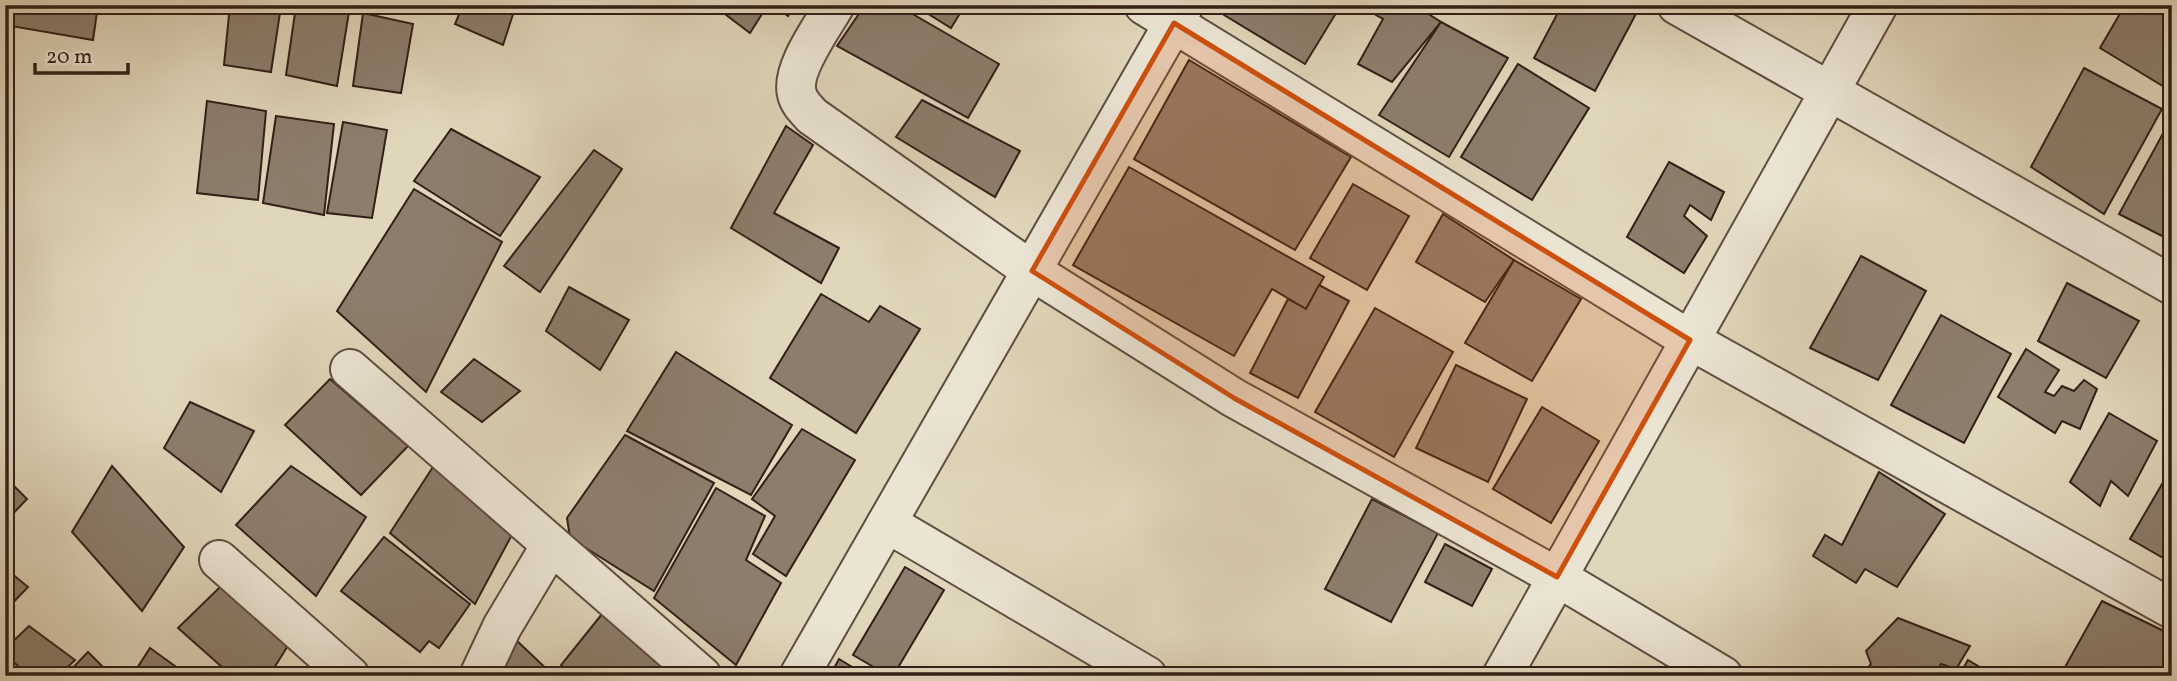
<svg xmlns="http://www.w3.org/2000/svg" width="2177" height="681" viewBox="0 0 2177 681" font-family="Vollkorn,serif">
	<rect width="100%" height="100%" fill="#e0d6bb"/>
	<filter id="stains"><feTurbulence type="fractalNoise" baseFrequency=".00286" numOctaves="4"/><feColorMatrix values="0 0 0 0 .2 0 0 0 0 .09 0 0 0 0 .02 0 0 0 .5 -.17"/></filter>
	<radialGradient id="worn" r=".72"><stop offset=".6" stop-color="#630" stop-opacity="0"/><stop offset="1" stop-color="#630" stop-opacity=".3"/></radialGradient>
	<g fill="#8c7e6d" stroke="#321f18" stroke-width="2">
		<polygon points="5,5 98,5 93,40 5,25"/>
		<polygon points="230,5 281,6 271,72 224,65"/>
		<polygon points="463,5 516,5 503,45 455,24"/>
		<polygon points="713,5 766,5 767,6 750,33"/>
		<polygon points="773,5 795,5 788,16"/>
		<polygon points="865,5 897,5 999,64 968,118 837,46"/>
		<polygon points="914,5 965,5 951,28"/>
		<polygon points="1230,5 1341,5 1305,64 1224,15"/>
		<polygon points="1358,5 1414,5 1441,22 1392,82 1358,64 1383,19"/>
		<polygon points="1562,5 1630,5 1638,10 1595,91 1534,58"/>
		<polygon points="1832,5 1856,5 1850,15"/>
		<polygon points="2125,5 2172,5 2171,91 2100,48"/>
		<polygon points="296,6 349,12 337,86 286,75"/>
		<polygon points="363,13 413,24 401,93 353,86"/>
		<polygon points="1441,22 1508,58 1449,157 1379,115"/>
		<polygon points="1189,60 1351,157 1295,250 1134,159"/>
		<polygon points="1518,64 1589,108 1532,200 1461,157"/>
		<polygon points="2084,68 2162,109 2104,214 2031,167"/>
		<polygon points="922,100 1020,151 995,197 896,137"/>
		<polygon points="207,101 266,111 258,200 197,193"/>
		<polygon points="276,116 334,124 324,215 263,203"/>
		<polygon points="2172,117 2172,241 2119,214"/>
		<polygon points="343,122 387,130 372,218 327,213"/>
		<polygon points="786,126 813,145 774,213 839,248 821,283 731,228"/>
		<polygon points="451,129 540,177 500,236 414,181"/>
		<polygon points="594,150 622,169 540,292 504,266"/>
		<polygon points="1669,162 1724,192 1711,220 1690,205 1684,216 1707,236 1684,273 1627,237"/>
		<polygon points="1129,167 1324,277 1306,309 1272,289 1234,356 1073,265"/>
		<polygon points="1353,184 1409,216 1367,290 1310,258"/>
		<polygon points="414,189 502,242 426,392 337,311"/>
		<polygon points="1443,214 1514,260 1485,302 1416,262"/>
		<polygon points="1861,256 1926,291 1878,380 1810,348"/>
		<polygon points="1514,260 1581,299 1532,381 1465,343"/>
		<polygon points="2067,283 2139,321 2106,378 2038,341"/>
		<polygon points="1319,285 1349,301 1298,398 1250,373 1288,299 1306,309"/>
		<polygon points="569,287 629,320 600,370 546,331"/>
		<polygon points="821,294 869,322 880,306 920,329 856,433 770,378"/>
		<polygon points="1375,308 1453,352 1394,457 1315,412"/>
		<polygon points="1941,315 2011,354 1964,443 1891,405"/>
		<polygon points="2026,349 2059,370 2045,392 2054,396 2062,386 2074,391 2084,380 2097,389 2080,429 2062,421 2055,433 1998,397"/>
		<polygon points="676,352 792,425 751,495 627,431"/>
		<polygon points="474,359 520,391 482,422 441,392"/>
		<polygon points="1456,365 1527,399 1488,482 1416,448"/>
		<polygon points="330,379 408,446 361,495 285,425"/>
		<polygon points="190,402 254,431 221,492 164,448"/>
		<polygon points="1542,407 1599,441 1551,523 1493,489"/>
		<polygon points="2109,413 2157,441 2128,496 2111,481 2100,506 2070,482"/>
		<polygon points="802,429 855,460 786,576 753,554 775,516 752,499"/>
		<polygon points="625,435 714,483 654,591 570,538 567,518"/>
		<polygon points="112,466 184,547 142,611 72,532"/>
		<polygon points="291,466 366,517 316,596 236,525"/>
		<polygon points="433,467 514,531 475,604 390,533"/>
		<polygon points="2172,467 2172,563 2130,539"/>
		<polygon points="1879,472 1945,514 1897,587 1865,569 1856,583 1813,556 1825,535 1842,545"/>
		<polygon points="5,477 27,499 5,522"/>
		<polygon points="716,488 765,516 746,560 781,583 736,665 654,598"/>
		<polygon points="1372,499 1438,533 1391,622 1325,589"/>
		<polygon points="384,537 470,604 439,648 429,641 420,652 341,591"/>
		<polygon points="1445,544 1492,569 1472,606 1425,582"/>
		<polygon points="905,567 944,590 893,676 889,676 853,655"/>
		<polygon points="5,568 28,587 5,611"/>
		<polygon points="221,586 289,644 269,676 232,676 178,628"/>
		<polygon points="2102,601 2172,635 2172,665 2166,676 2060,676"/>
		<polygon points="602,614 685,676 575,676 561,665"/>
		<polygon points="1898,618 1970,646 1956,669 1941,664 1935,676 1861,676 1871,664 1866,651"/>
		<polygon points="29,626 75,660 58,676 30,676 5,655 5,649"/>
		<polygon points="515,639 554,676 495,676"/>
		<polygon points="150,648 186,674 185,676 132,676"/>
		<polygon points="88,652 112,676 65,676"/>
		<polygon points="839,659 867,676 830,676"/>
		<polygon points="1968,660 1995,676 1959,676"/>
	</g>
	<g fill="none" stroke-linecap="round" stroke-linejoin="round">
		<g stroke="#5e4d41" stroke-width="42">
			<g id="minor">
				<path d="M835,5C823,26 790,70 797,94C799,103 806,109 812,116L1032,271L1234,398L1557,577L1723,676"/>
				<polyline points="1144,5 1690,340 2172,609"/>
				<polyline points="1677,5 2172,285"/>
				<polyline points="350,369 702,676"/>
				<polyline points="887,523 1147,676"/>
				<polyline points="219,560 350,676"/>
				<polyline points="479,676 502,627 551,545"/>
				<polyline points="799,676 1184,5"/>
				<polyline points="1502,676 1878,5"/>
			</g>
		</g>
		<use href="#minor" stroke="#ebe4d3" stroke-width="38"/>
	</g>
	<path fill="#cd500e" fill-opacity="0.2" stroke="#cd500e" stroke-width="5" stroke-linejoin="round" d="M1174,23L1690,340L1557,577L1234,398L1032,271Z"/>
	<rect width="2177" height="681" fill="none" stroke="#e0d6bb" stroke-width="28"/>
	<rect x="7" y="7" width="2163" height="667" fill="none" stroke="#321f18" stroke-width="3.5"/>
	<rect x="14" y="14" width="2149" height="653" fill="none" stroke="#321f18" stroke-width="2"/>
	<path d="M35 63v10h93v-10" fill="none" stroke="#321f18" stroke-width="3.5"/>
	<text x="46" y="63" font-size="21" fill="#321f18" stroke="#ebe4d3" stroke-width="5" paint-order="stroke">20 m</text>
	<rect width="100%" height="100%" filter="url(#stains)"/>
	<rect width="100%" height="100%" fill="url(#worn)"/>
</svg>
